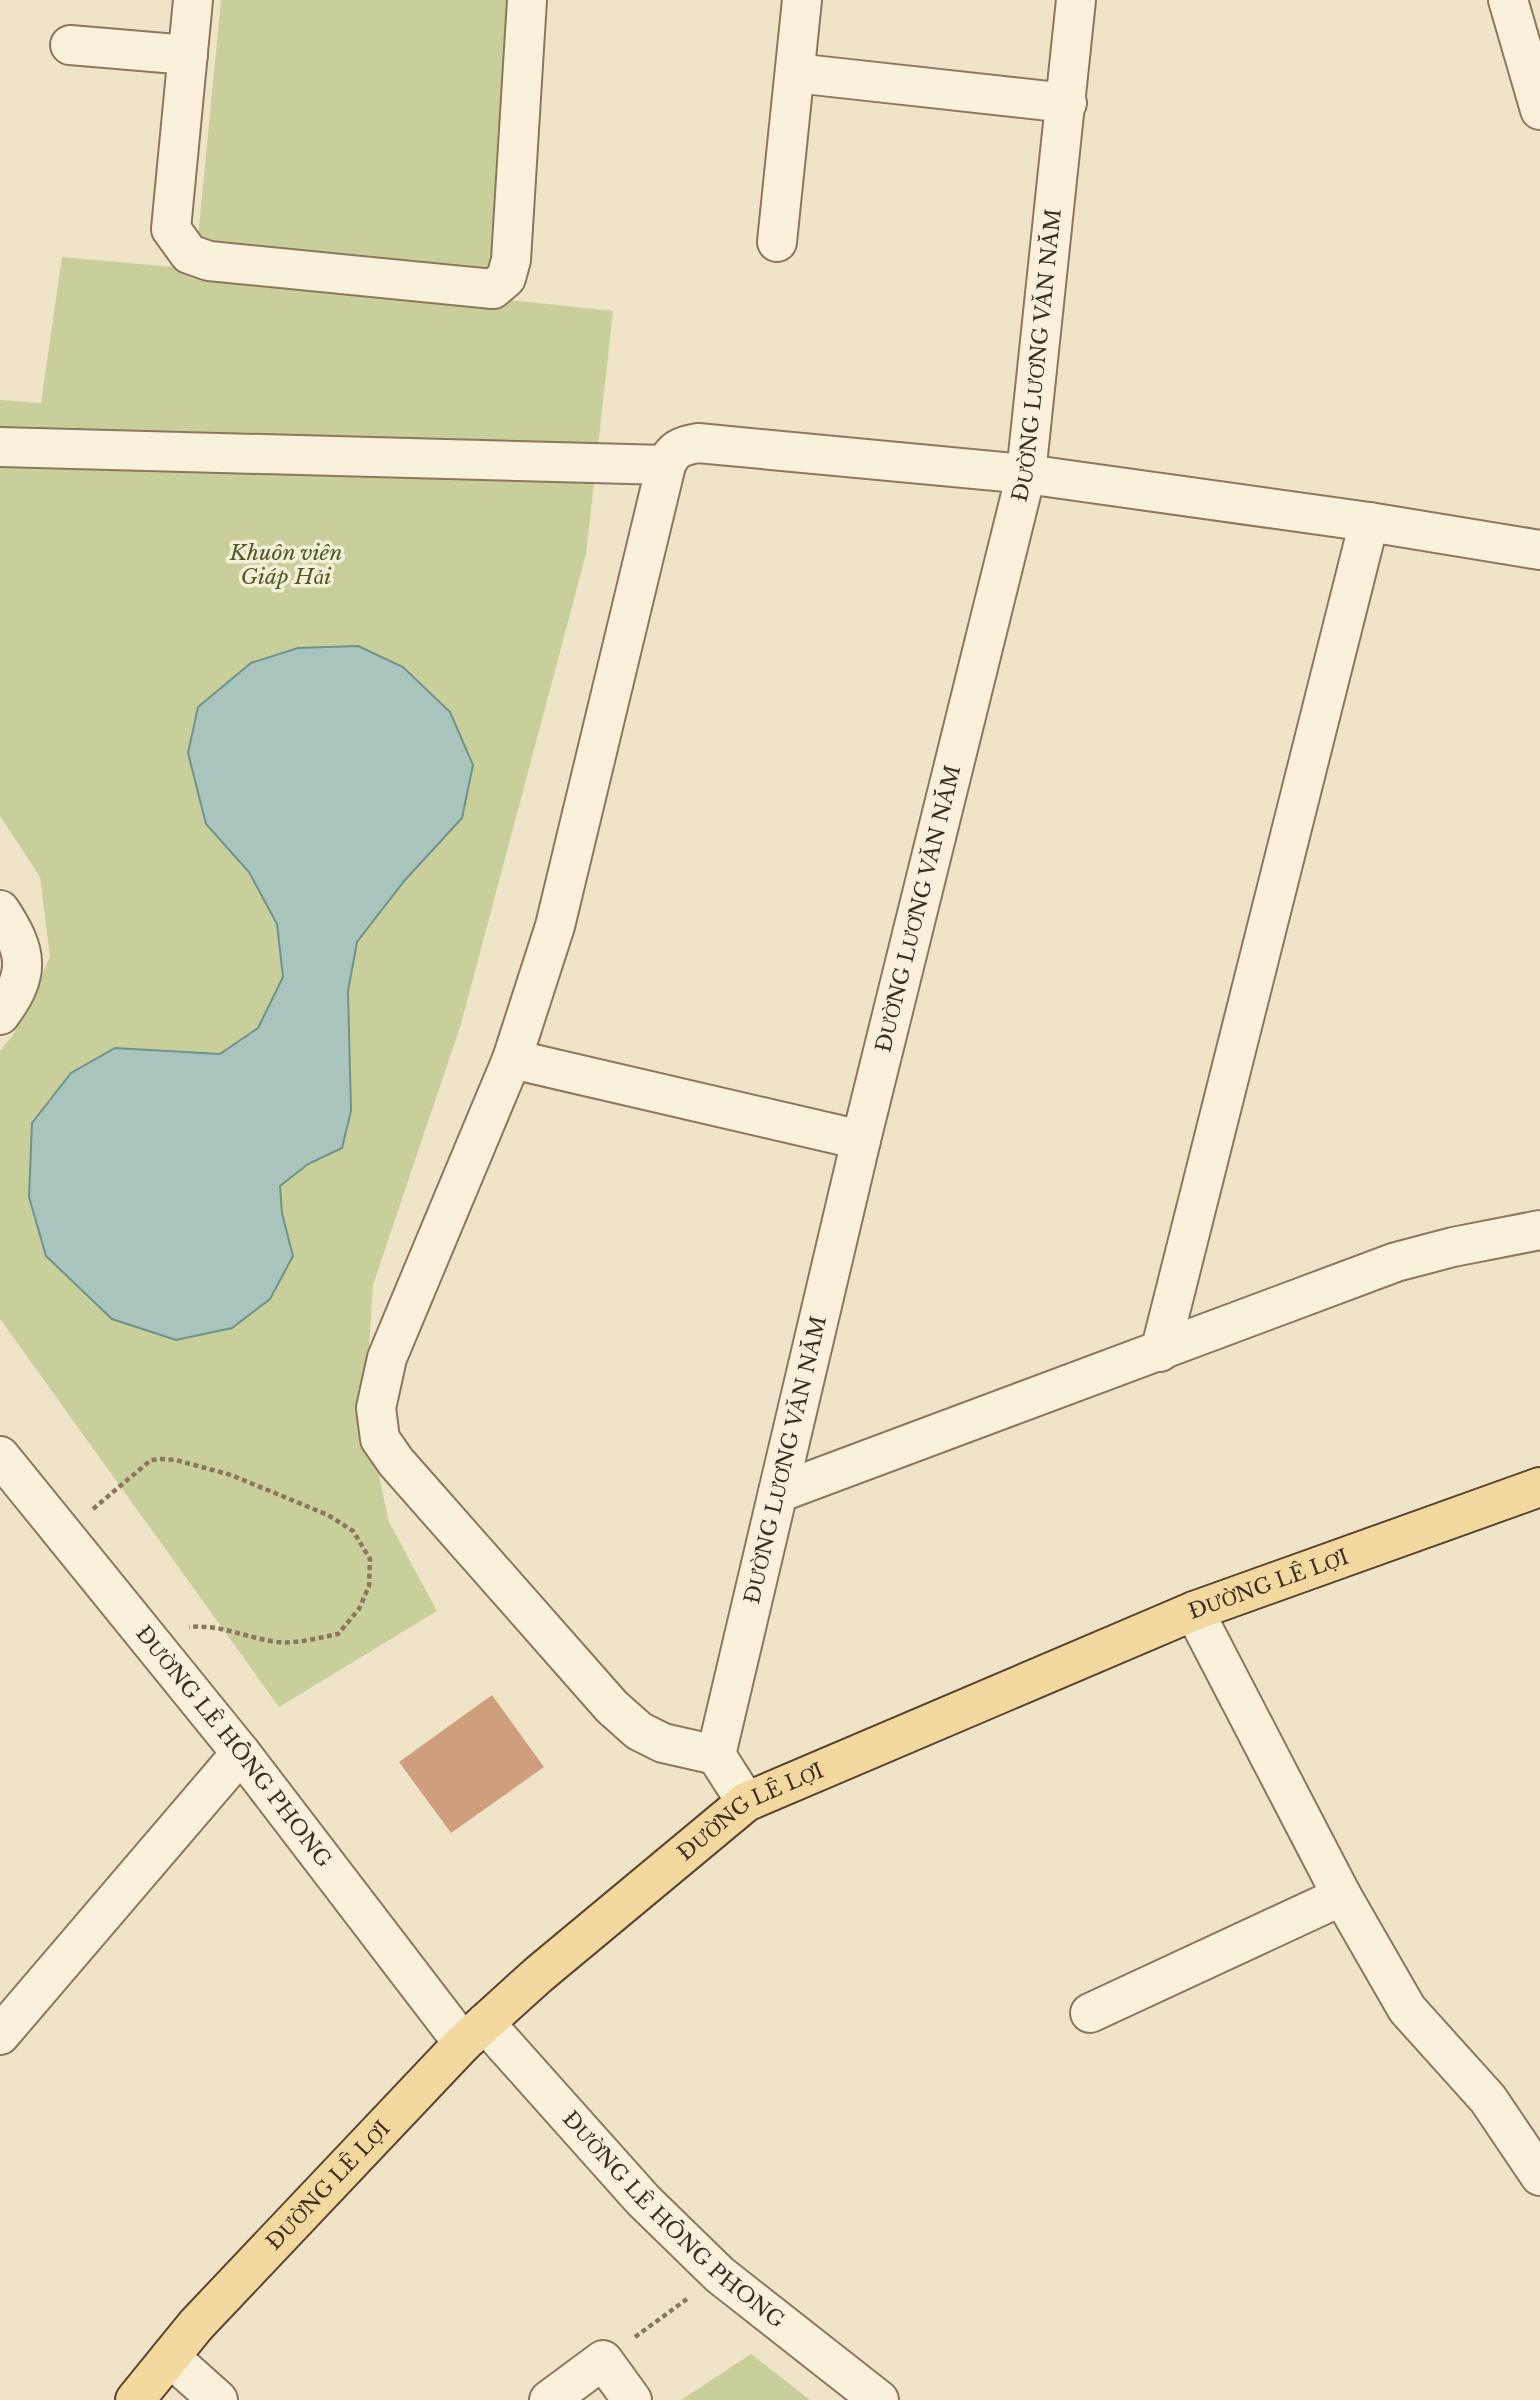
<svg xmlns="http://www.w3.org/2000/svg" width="1540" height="2400" viewBox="0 0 1540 2400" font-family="'Libre Baskerville',serif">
	<rect width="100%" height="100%" fill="#f0e4c8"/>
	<g fill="#c9cf9b">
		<polygon points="221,0 529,0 510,300 613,311 586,554 461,1024 373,1285 365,1412 389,1522 437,1611 279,1707 0,1319 0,1051 13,1035 50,957 40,877 0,816 0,400 41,403 62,257 195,269"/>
		<polygon points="751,2354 810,2400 681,2400"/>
	</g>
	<polygon fill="#a9c4bc" stroke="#6f938a" stroke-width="2" points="358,646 403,667 450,712 473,765 462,818 405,880 357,942 348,991 351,1111 342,1148 308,1164 280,1186 282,1213 293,1256 270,1299 232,1328 176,1340 112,1319 46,1256 29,1197 32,1123 71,1073 115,1048 220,1054 258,1028 283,977 277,924 249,872 206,824 188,753 198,707 251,663 298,648"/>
	<polygon fill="#cf9f7d" points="492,1695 544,1767 451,1833 399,1762"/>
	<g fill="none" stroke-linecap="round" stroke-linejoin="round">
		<g stroke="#8d765c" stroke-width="42">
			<g id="minor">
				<polyline points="193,0 171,229 189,254 209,261 493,289 506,278 511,260 527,0"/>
				<polyline points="1508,0 1540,110"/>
				<polyline points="70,45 188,55"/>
				<polyline points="795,73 1067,103"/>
				<polyline points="777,242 802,0"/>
				<polyline points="0,447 666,465"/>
				<path d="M0,910C28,952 31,974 0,1015"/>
				<polyline points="512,1059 861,1140"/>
				<polyline points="1160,1352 1369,522"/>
				<path id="s1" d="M0,1456L241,1753L463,2043"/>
				<polyline points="778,1493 1396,1262 1453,1247 1540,1230"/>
				<polyline points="1194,1611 1342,1896 1407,2009 1488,2099 1540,2176"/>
				<path d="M716,1755L663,1743L639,1731L612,1707L396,1462L380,1439L376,1408L387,1358L512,1059L555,926L666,465C673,449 681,446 698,443L1026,474L1369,522L1540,550"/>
				<path id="s2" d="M746,1802L716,1755L861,1140L1026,474L1076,0"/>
				<polyline points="1090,2013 1342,1896"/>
				<path id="s3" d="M485,2023L643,2200L720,2275L879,2400"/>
				<polyline points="0,2035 241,1753"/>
				<polyline points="170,2357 218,2400"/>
				<polyline points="549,2400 603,2360 632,2400"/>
			</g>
		</g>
		<g stroke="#5b4430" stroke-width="42">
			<g id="major">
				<path id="s4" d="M135,2400L196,2325L463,2043L538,1975L746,1802L1194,1611L1540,1487"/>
			</g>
		</g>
		<g stroke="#8d765c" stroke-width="4.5" stroke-dasharray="5 3.5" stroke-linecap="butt">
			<path d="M93,1509L151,1460L161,1459L176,1460L231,1475L328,1515L353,1531L370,1559L369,1586L359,1609L338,1634C318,1638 297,1644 277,1642C247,1638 220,1624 189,1627"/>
			<polyline points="635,2337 687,2299"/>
		</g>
		<use href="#minor" stroke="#faf1dc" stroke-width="38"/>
		<use href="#major" stroke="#f3d9a0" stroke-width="38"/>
	</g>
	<g text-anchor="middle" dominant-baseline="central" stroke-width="7" stroke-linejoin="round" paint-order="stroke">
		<g font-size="21" fill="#3d2e20" stroke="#f7eed8">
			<text stroke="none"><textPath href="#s2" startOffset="1493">ĐƯỜNG LƯƠNG VĂN NẮM</textPath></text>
			<text stroke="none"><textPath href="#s2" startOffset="926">ĐƯỜNG LƯƠNG VĂN NẮM</textPath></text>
			<text stroke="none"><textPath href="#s2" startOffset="359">ĐƯỜNG LƯƠNG VĂN NẮM</textPath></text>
			<text stroke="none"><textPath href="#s4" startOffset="1423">ĐƯỜNG LÊ LỢI</textPath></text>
			<text stroke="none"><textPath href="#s1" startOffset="373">ĐƯỜNG LÊ HỒNG PHONG</textPath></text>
			<text stroke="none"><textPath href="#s4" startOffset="856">ĐƯỜNG LÊ LỢI</textPath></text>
			<text stroke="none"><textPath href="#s4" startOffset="289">ĐƯỜNG LÊ LỢI</textPath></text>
			<text stroke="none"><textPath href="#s3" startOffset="273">ĐƯỜNG LÊ HỒNG PHONG</textPath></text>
		</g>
		<g font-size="21" font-style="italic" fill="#4d5a26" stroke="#f7eed8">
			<text x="286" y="553">Khuôn viên<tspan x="286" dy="24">Giáp Hải</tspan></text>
		</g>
	</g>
</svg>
